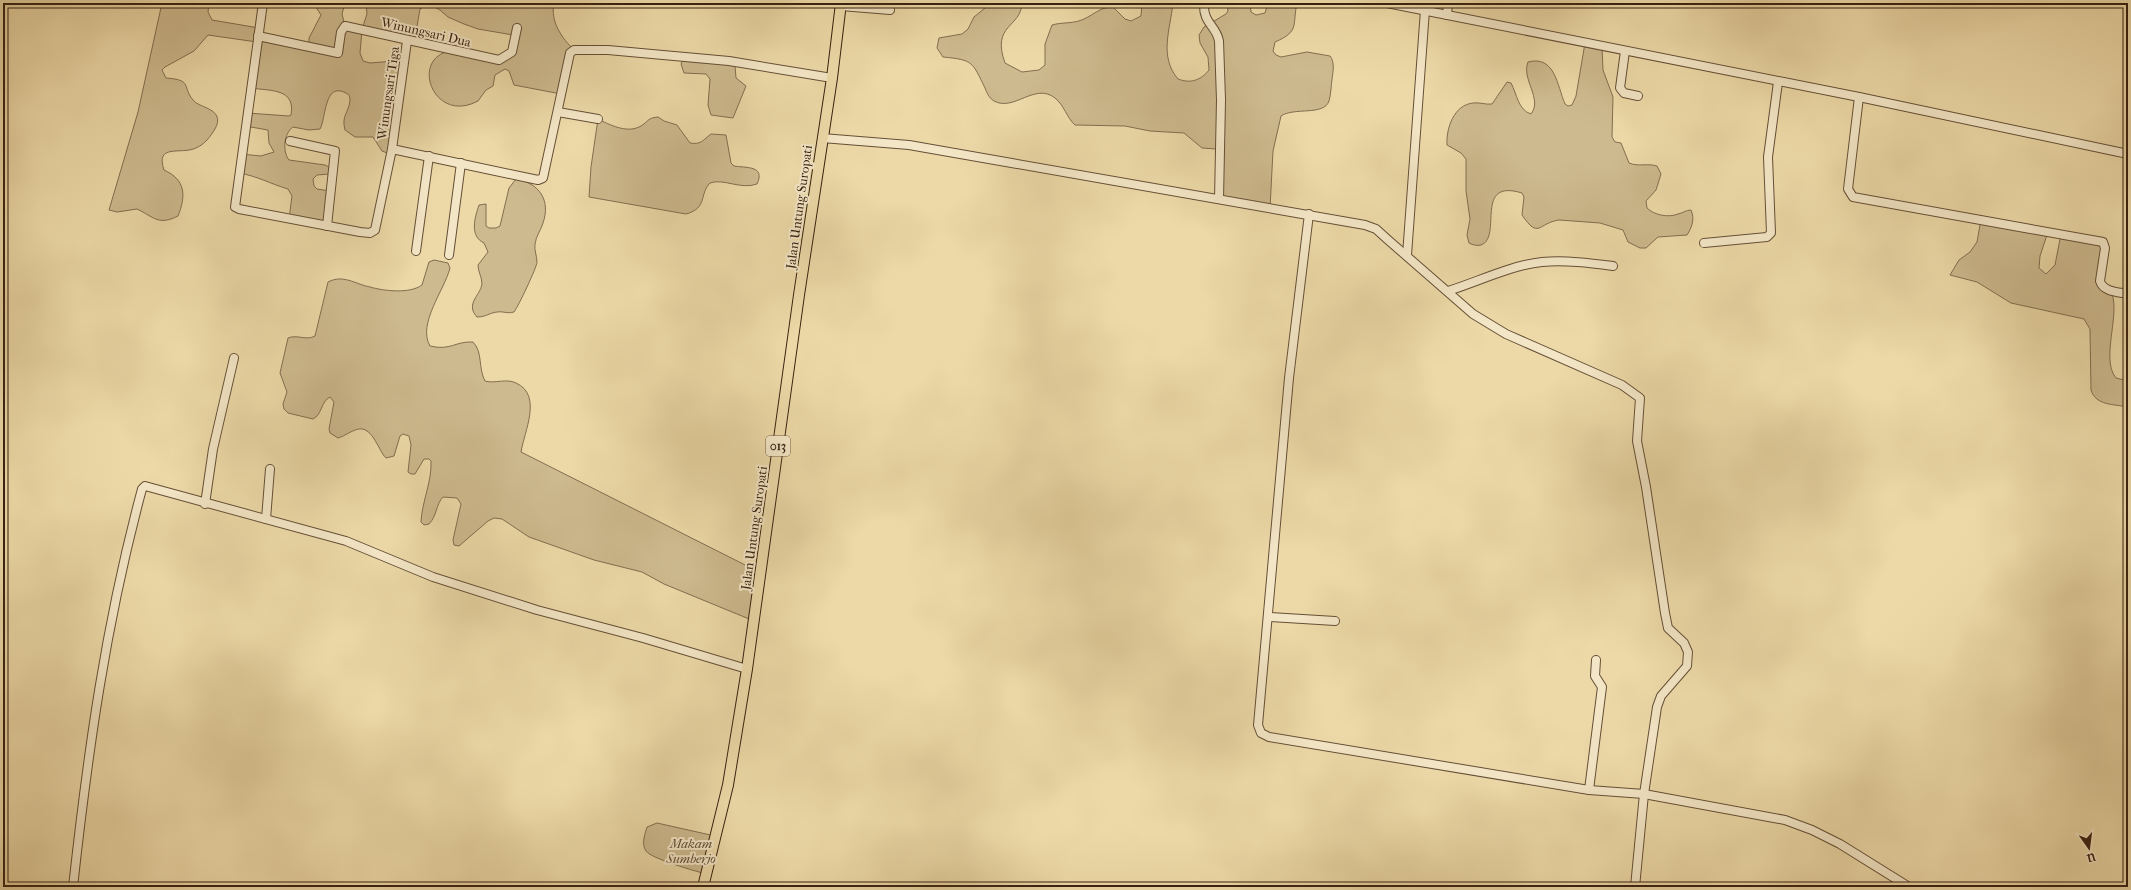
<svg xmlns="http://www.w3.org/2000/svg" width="2131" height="890" viewBox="0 0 2131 890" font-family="'IM FELL French Canon',serif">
	<rect width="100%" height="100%" fill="#ecd9a7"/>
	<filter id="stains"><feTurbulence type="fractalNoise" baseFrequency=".005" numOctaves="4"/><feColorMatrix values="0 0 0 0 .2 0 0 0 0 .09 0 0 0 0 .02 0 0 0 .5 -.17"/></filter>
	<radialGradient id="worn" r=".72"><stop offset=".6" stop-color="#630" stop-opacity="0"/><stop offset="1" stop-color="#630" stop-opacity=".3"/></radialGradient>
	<g fill="#cdba8e" stroke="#826e50">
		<path d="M162,3H209L208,12L212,20L259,28L258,36L309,47V38L321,15L314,4L303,3H345L342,14L345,26L362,29L367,14L366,3H554C550,22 562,38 574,50L561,94L514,85L509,71L505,69L495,75L493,86L486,90L478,101C435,124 411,63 446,52L499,60L507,56L513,35L478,29L464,24L448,17L440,10L429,4L420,9L415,38L362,30L360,53L363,61L370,63L395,61L403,68L390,154L382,151L373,137H355L345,130C341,115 349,113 350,100C350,97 349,94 346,93C324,81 326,119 320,129L309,130L293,127C284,133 282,151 289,160L325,165L333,169L329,174L317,175L313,179L314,186L317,189L330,191L327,226L289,219L292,196L288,189C271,184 257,176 239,173L241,154L261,156L274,152L269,143L268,130L245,126L247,113L289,116L291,115C296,88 270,91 251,88L257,42L208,35L194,51L165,67L162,70L166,78C194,80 181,87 194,101C200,108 226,109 215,129C210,137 205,144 196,148C181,155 155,143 164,170C186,180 186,196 178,216C158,226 154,217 137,209L117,212L109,210L138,112Z"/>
		<path d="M991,3H1022C1021,28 991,24 1005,63L1022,72L1039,70L1045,65V44L1052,25C1062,22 1074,24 1084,19C1095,14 1100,7 1113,7L1125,19L1131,21L1141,16L1142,3H1173C1170,30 1159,57 1178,79C1191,84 1201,80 1209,70L1208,57L1200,43L1199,35L1204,27L1226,14L1228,11L1227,3H1250L1251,12L1256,15L1265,13L1268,3H1297C1292,26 1300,31 1275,42L1273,51L1276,55L1281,57L1307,52L1330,56C1335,62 1333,72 1332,79C1331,86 1331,94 1329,101C1324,116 1294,107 1281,116L1273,151L1270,208L1219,199L1216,149L1202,148L1184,133L1150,131L1125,126L1075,125C1067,118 1064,105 1055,98C1035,82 1014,112 994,101C989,98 987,93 985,88C972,62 974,60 943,57L937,48L939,38L962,34L968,29L974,17Z"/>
		<path d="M1585,43L1602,47L1603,70L1613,97L1612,137L1615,142L1621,143L1629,163C1638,167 1648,163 1657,166L1661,174L1656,190L1646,201L1647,208C1654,215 1668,218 1678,214C1683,213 1686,210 1691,210C1695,219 1692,227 1687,235L1658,237L1646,248H1640L1628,242L1623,230L1600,223L1559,220C1538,223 1539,240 1522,215L1524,197L1522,193C1473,178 1503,237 1481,245C1477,246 1473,245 1469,243L1467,235L1470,219L1466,191V159L1461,153L1447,145C1446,128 1454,105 1473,103C1480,102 1486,105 1492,104L1507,82L1511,83C1517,94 1518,110 1531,114C1543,99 1521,79 1528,62C1555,55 1557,85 1565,104L1568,106L1572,105L1576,96Z"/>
		<polygon points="684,57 735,66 736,78 746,86 733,118 711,115 708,105 710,79 706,74 684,73 681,64"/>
		<path d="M658,117L664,121L677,125L690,143C701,145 703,140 711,134L726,135L731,163L734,166C745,168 766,165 757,184C741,190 723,178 710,183C699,194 708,208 686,214L589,197L591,167L598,119C610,125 626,133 639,127C648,123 646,118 658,117Z"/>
		<path d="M516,179C539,183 551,200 543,223C541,230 536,236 535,244C534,250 537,256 537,262C537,267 518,307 514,312C507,314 503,311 497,312C489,313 486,317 477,317C465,304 480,296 482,284C482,277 478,272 478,265L488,252L484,243C469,236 475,217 479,205L486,204V226L489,228H496L500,226L509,188Z"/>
		<path d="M1981,219L2048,232L2040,256L2039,268L2046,274L2055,265L2061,234L2103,242L2100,281C2103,283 2107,286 2109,289C2124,307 2099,358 2116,378L2128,381V407C2114,404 2096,406 2091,390L2090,329L2084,319L2011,303L1977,282L1950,275L1959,260L1970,252L1977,242Z"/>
		<path d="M434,260L448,263L450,268C445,289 417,324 430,346C451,351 455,341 473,342C483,352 478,368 485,381C495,384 506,378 516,383C543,395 524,432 521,452L761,573L754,621L664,584L642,572L594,560L529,537L502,519L494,518L488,521L459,546L454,545L453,540L461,504L457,498L443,497C436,504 437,516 429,524L424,525L421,522C422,501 432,482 431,461L429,459H424L415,474H411L408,472L411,445L409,436L403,434L400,436L394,456L386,458C379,452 373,427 359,429C352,430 345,436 338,438L330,433L329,429L334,402L330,397C321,401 322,415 313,419L288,413L284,409L283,404L287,392L280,373L288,338C297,334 306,341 315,336L328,282C343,274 355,284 370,287C384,291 410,294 422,285L429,262Z"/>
		<path d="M657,823L715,836L707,874C697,872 650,858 646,851C641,844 645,834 647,827Z"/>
	</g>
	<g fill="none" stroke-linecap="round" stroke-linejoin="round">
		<g stroke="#654f36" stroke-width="10">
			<g id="minor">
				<polyline points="263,3 235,207 239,209 360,232 370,233 375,230 392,149 538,180 543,178 570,53 574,50 608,50 729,61 832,78"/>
				<path d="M1204,3C1203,24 1216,25 1219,41L1221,100L1219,199"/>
				<polyline points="1387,3 1859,97 2128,154"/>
				<polyline points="841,6 890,10"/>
				<polyline points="1447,15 1448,3"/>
				<polyline points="258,36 338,53 341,32 345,26 499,60 512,52 517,28"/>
				<polyline points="1625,51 1620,88 1624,93 1638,96"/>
				<path d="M1859,97L1848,189L1853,197L2103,242L2105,248L2100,281C2103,292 2118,292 2128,294"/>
				<polyline points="558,112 598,119"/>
				<polyline points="822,138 909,145 1365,225 1376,229 1387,239 1473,314 1506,334 1622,385 1640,398 1637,441 1646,487 1665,613 1668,628 1684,643 1688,652 1687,666 1661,696 1657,707 1644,794 1635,887"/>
				<polyline points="290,141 335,151 327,226"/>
				<polyline points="392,149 407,41"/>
				<polyline points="1309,214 1289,378 1258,725 1261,733 1269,737 1589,790 1644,794 1785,820 1812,830 1840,844 1909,887"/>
				<polyline points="1704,243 1767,237 1771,233 1768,157 1778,82"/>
				<polyline points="416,251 429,156"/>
				<polyline points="449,255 461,163"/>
				<polyline points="1407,255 1425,10"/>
				<path d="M1448,291C1477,282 1512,265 1542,262C1566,260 1590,263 1613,266"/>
				<polyline points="205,504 213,449 234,358"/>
				<polyline points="266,519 270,469"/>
				<polyline points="1269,617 1335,621"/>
				<polyline points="1589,790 1602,687 1595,676 1596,660"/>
				<path d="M73,887C88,751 106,622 142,489L145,486L346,541L433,577L537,610L643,638L747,669"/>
			</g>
		</g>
		<g stroke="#382111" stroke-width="12">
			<polyline id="major" points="703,887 728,785 747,669 799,295 832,78 841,3"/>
		</g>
		<use href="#minor" stroke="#f3e6c6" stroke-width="8"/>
		<use href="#major" stroke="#ecd9a7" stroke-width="10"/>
	</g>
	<g text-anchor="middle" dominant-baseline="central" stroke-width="4" stroke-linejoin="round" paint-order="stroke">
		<rect fill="#f3e6c6" stroke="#705c47" stroke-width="1" x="766" y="436" width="24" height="20" rx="3"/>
		<g font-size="12" font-weight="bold" fill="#382111">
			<text x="778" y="446">013</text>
		</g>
		<g font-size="13" fill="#382111" stroke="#f3e6c6">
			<text transform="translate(426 32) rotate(13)">Winungsari Dua</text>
			<text transform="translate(388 93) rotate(-82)">Winungsari Tiga</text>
			<text transform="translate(799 207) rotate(-82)">Jalan Untung Suropati</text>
			<text transform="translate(754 528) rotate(-82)">Jalan Untung Suropati</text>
		</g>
		<g font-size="13" font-style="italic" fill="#5d4730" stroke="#f3e6c6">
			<text x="691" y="843">Makam<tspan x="691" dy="15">Sumberjo</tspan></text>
		</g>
	</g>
	<rect width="2131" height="890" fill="none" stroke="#ecd9a7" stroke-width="16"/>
	<rect x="4" y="4" width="2123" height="882" fill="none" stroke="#382111" stroke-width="2"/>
	<rect x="8" y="8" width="2115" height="874" fill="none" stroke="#382111"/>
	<g transform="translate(2089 848) rotate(166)" stroke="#f3e6c6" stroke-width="3" paint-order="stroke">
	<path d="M0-3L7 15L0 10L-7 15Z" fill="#382111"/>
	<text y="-6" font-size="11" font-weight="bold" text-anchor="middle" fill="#382111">U</text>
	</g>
	<rect width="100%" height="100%" filter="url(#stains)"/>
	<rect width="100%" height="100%" fill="url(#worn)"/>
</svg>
